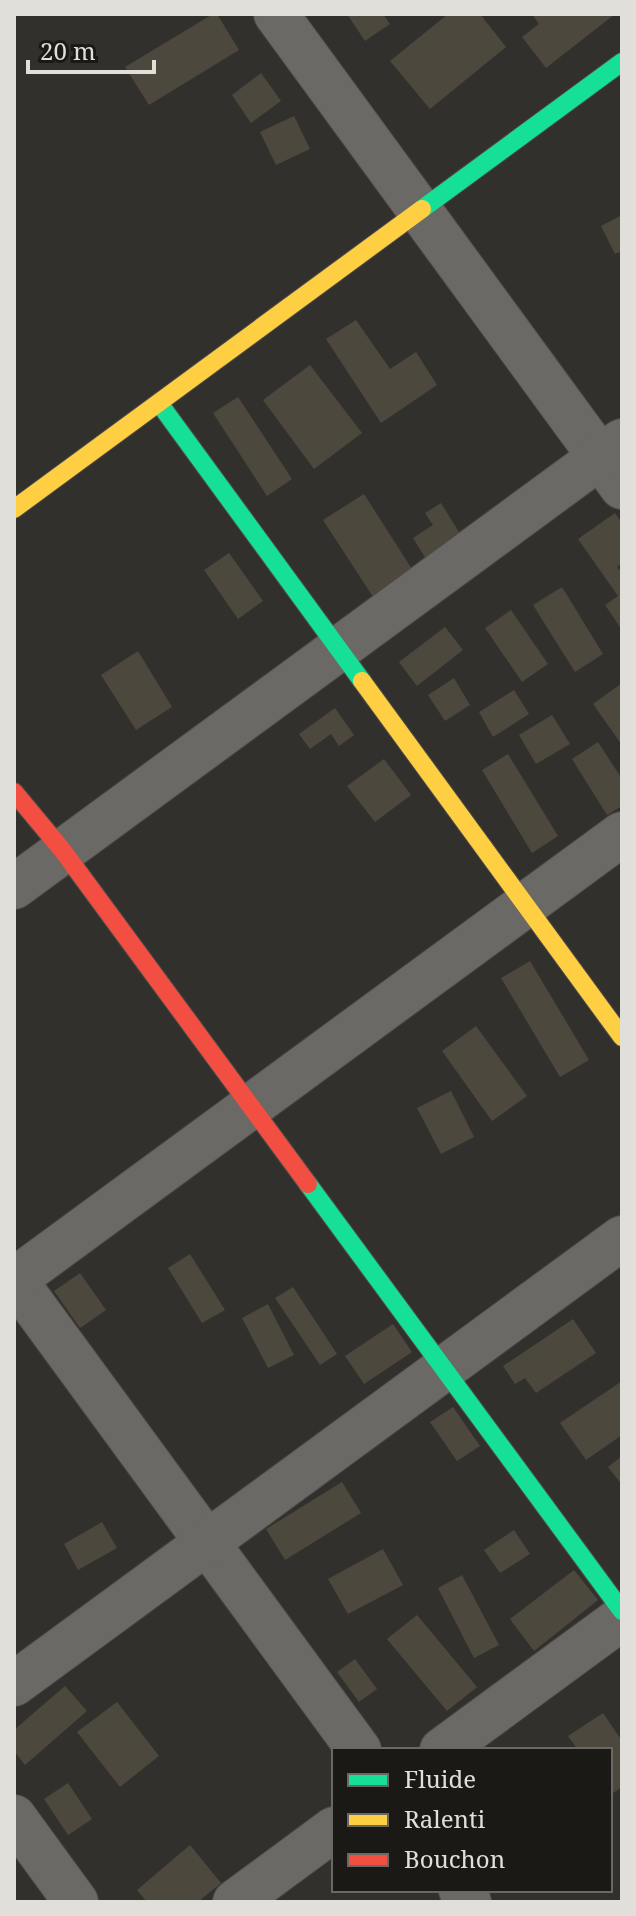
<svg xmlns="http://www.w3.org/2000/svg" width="636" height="1916" viewBox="0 0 636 1916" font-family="'Noto Serif',serif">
	<rect width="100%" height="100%" fill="#32302d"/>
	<g fill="#4c483d">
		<polygon points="213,14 217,14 239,50 149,105 125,67"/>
		<polygon points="347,14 383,14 390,24 365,41"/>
		<polygon points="448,14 480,14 506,47 430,109 390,61"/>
		<polygon points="532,14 615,14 546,68 522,37 539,24"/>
		<polygon points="261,73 281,101 251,123 232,95"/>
		<polygon points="294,116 310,149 276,165 260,132"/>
		<polygon points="622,215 622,251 615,254 601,226"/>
		<polygon points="356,320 390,369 416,352 437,385 381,423 326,339"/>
		<polygon points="310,365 362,433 314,469 263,400"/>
		<polygon points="238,397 292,479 267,496 213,413"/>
		<polygon points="364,494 417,577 377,603 323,520"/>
		<polygon points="441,503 465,542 429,564 413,538 433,525 425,513"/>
		<polygon points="615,513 622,523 622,563 617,567 622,573 622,630 605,605 618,596 578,539"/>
		<polygon points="229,553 263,601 238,619 204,570"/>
		<polygon points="562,587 603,654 575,672 533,605"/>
		<polygon points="511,610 548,664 522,682 485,628"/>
		<polygon points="445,627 463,650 417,686 399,662"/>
		<polygon points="138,651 172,707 136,730 101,675"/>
		<polygon points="454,678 470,705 445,721 428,695"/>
		<polygon points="622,683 622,745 593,704"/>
		<polygon points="514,690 529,714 493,737 479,712"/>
		<polygon points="335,708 354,735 339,746 331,734 310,749 299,734"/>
		<polygon points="552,715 570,744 536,764 519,735"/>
		<polygon points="598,742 622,779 622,806 607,815 572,759"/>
		<polygon points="508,754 558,836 532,853 482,770"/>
		<polygon points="384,759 411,795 375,822 347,786"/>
		<polygon points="530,961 589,1060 560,1077 501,978"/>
		<polygon points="476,1026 527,1096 492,1121 442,1051"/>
		<polygon points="451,1091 474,1137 441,1154 417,1108"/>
		<polygon points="190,1254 225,1310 202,1323 168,1268"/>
		<polygon points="80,1273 106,1310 80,1328 54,1291"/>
		<polygon points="293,1287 337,1354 320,1365 275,1298"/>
		<polygon points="268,1304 294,1355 268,1368 242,1318"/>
		<polygon points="573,1319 596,1353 536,1393 525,1378 515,1384 503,1366"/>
		<polygon points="393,1324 412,1352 364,1384 345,1356"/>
		<polygon points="622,1381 622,1435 586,1460 560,1423"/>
		<polygon points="453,1407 480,1446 457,1461 430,1422"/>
		<polygon points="622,1456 622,1485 608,1467"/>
		<polygon points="342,1482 361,1513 285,1560 266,1529"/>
		<polygon points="102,1522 117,1548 78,1570 64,1544"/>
		<polygon points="514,1530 530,1554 500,1573 484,1550"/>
		<polygon points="383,1549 403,1585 348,1614 328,1579"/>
		<polygon points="574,1570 598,1600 534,1651 510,1619"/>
		<polygon points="462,1575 499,1645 474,1658 438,1588"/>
		<polygon points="417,1615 477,1687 447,1711 387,1639"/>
		<polygon points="355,1659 377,1689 359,1702 337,1672"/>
		<polygon points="65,1686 87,1711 25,1765 14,1751 14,1730"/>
		<polygon points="117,1702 159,1756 120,1787 77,1732"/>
		<polygon points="603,1713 622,1741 622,1787 610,1795 610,1750 578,1750 568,1736"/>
		<polygon points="68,1783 92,1819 68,1835 44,1799"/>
		<polygon points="190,1845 221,1883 198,1902 147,1902 137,1890"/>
	</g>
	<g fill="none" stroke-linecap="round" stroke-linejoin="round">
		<g stroke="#4e4c49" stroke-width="46">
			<g id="street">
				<polyline points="276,14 622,487"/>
				<polyline points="14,887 622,441"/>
				<polyline points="14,1279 359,1750"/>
				<polyline points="14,1280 622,834"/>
				<polyline points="14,1684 622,1238"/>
				<polyline points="442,1750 622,1618"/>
				<polyline points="14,1817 76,1902"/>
				<polyline points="461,1890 469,1902"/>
				<polyline points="235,1902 334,1829"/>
			</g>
		</g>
		<g stroke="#4e4c49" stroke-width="20">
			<g id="fast">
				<polyline points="422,209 622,62"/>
				<polyline points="159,403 362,681"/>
				<polyline points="308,1184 622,1611"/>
			</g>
		</g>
		<g stroke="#4e4c49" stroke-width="20">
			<g id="slow">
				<polyline points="14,509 422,209"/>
				<polyline points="362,681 622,1037"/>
			</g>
		</g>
		<g stroke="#4e4c49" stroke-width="20">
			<polyline id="jam" points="14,792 63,851 308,1184"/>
		</g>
		<use href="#street" stroke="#6b6966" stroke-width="44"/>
		<use href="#fast" stroke="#16e098" stroke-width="18"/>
		<use href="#slow" stroke="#ffcf43" stroke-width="18"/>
		<use href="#jam" stroke="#f24e42" stroke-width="18"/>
	</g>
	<rect width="636" height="1916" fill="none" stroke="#e1dfda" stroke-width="32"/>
	<rect x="332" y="1748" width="280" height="144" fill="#1b1916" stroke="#6a6864" stroke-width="2"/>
	<rect x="348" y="1774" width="40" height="12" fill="#16e098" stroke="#6a6864" stroke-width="2"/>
	<text x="404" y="1788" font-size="24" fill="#e1dfda">Fluide</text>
	<rect x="348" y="1814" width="40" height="12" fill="#ffcf43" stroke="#6a6864" stroke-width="2"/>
	<text x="404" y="1828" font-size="24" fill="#e1dfda">Ralenti</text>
	<rect x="348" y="1854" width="40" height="12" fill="#f24e42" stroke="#6a6864" stroke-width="2"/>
	<text x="404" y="1868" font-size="24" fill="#e1dfda">Bouchon</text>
	<path d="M28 60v12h126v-12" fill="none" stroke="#e1dfda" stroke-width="4"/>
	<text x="40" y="60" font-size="24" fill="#e1dfda" stroke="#1b1916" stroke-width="6" paint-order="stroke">20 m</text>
</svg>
